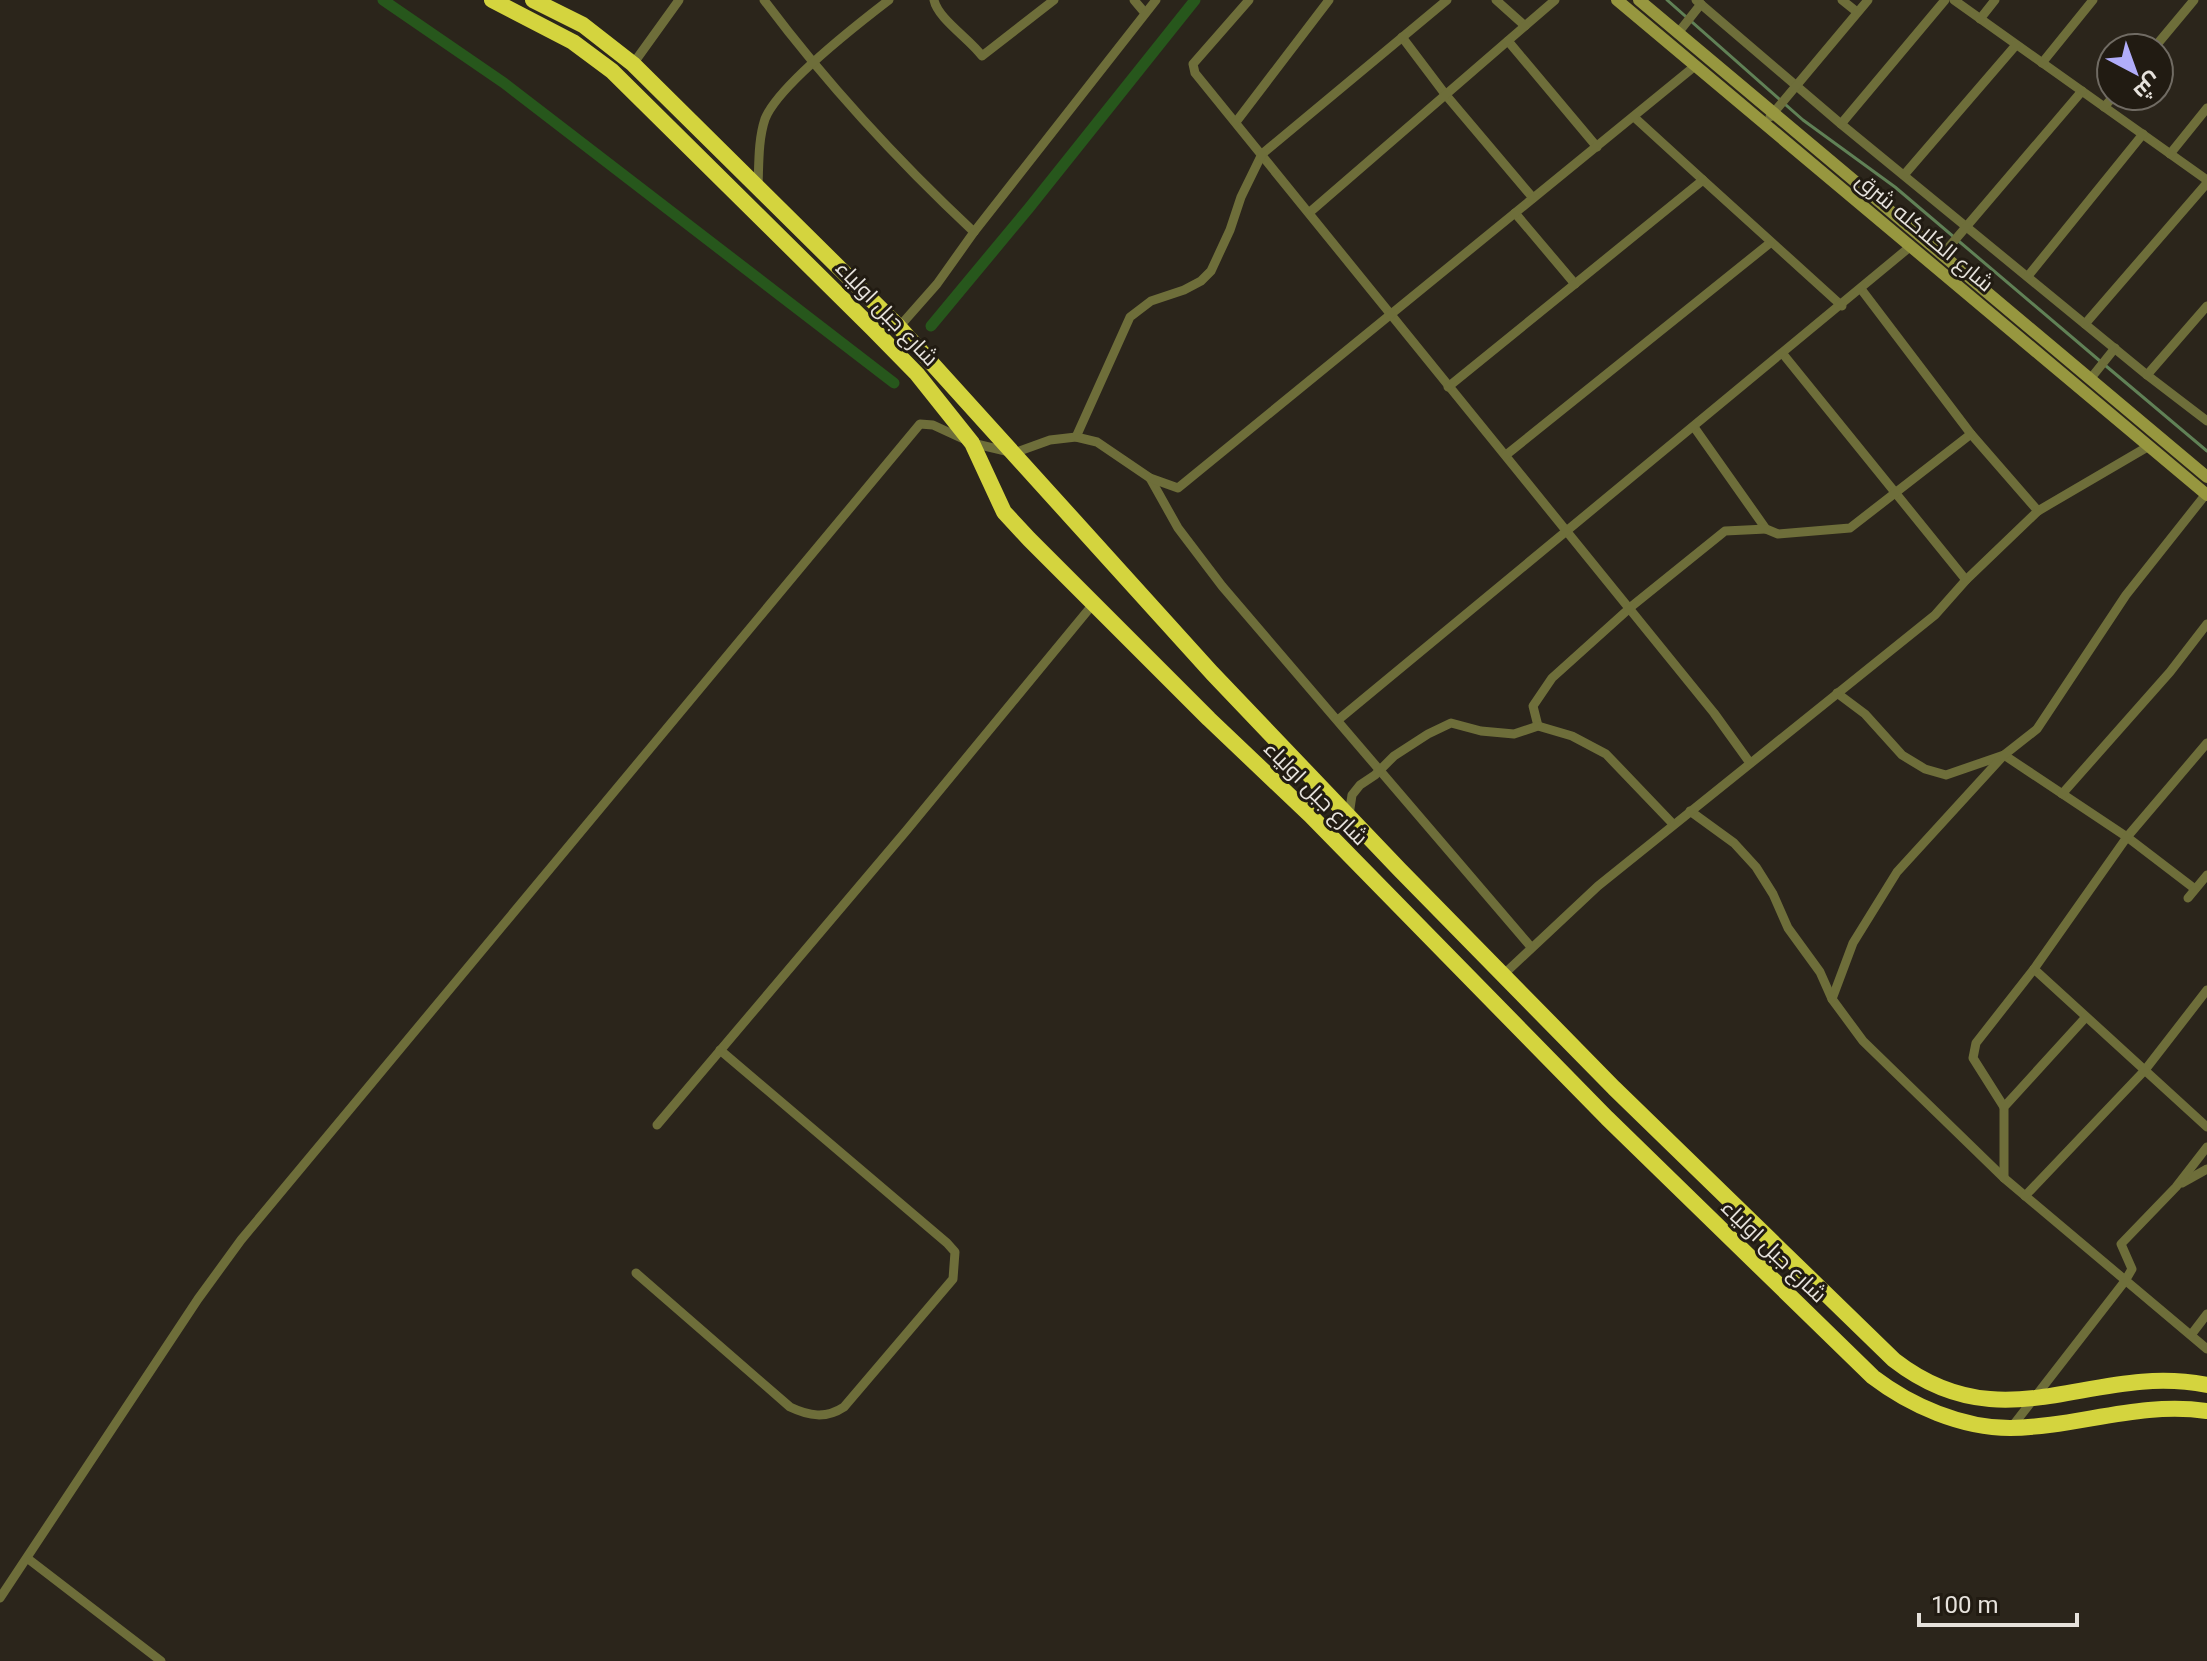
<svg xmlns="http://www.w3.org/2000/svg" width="2207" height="1661" viewBox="0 0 2207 1661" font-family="Roboto,Cairo,sans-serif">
	<rect width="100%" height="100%" fill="#2b251b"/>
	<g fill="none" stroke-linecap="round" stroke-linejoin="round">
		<g stroke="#608156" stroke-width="3">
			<polyline points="1667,0 1803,120 1895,187 2100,361"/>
			<polyline points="2106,366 2207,451"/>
		</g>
		<g stroke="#27571c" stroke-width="11">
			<polyline points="383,0 504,83 894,383"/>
			<polyline points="931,326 1029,208 1195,0"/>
		</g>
		<g stroke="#6e6e3a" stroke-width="9">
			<path d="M764,0C827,84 897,160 974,232"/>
			<path d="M934,0C938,19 970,39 982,56L1054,0"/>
			<polyline points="1134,0 1145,13"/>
			<polyline points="1249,0 1193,64 1195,73 1714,713 1750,763"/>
			<polyline points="1496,0 1525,26"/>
			<polyline points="1696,0 1841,124 2147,375 2207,421"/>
			<polyline points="1842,0 1857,12"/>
			<polyline points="1954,0 2207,180"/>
			<polyline points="1980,19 1995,0"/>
			<polyline points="1678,33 1701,4"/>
			<polyline points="1402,37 1445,94 1533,198"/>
			<polyline points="1508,41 1597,147"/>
			<polyline points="2154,48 2194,0"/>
			<polyline points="2042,63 2093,0"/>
			<polyline points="633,64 679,0"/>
			<polyline points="2104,107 2114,96"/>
			<polyline points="1634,117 1703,180"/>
			<polyline points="1770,117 1868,0"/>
			<polyline points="1236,122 1329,0"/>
			<polyline points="1841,124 1945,0"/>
			<polyline points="2170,154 2207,108"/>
			<polyline points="1904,175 2016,45"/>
			<path d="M758,186C759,164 758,140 765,119C778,86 859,23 889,0"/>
			<polyline points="1310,212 1555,0"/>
			<polyline points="1515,213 1575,284"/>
			<polyline points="1943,254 2082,91"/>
			<polyline points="2028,276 2143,134"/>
			<polyline points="1861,289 1971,434 2038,511"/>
			<polyline points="2085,324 2207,183"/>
			<polyline points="899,327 937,284 974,232 1156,0"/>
			<polyline points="1783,354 1966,580"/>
			<polyline points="2147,375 2207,306"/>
			<polyline points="2091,378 2115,348"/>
			<polyline points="1448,387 1703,180 1842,306"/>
			<polyline points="1694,427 1766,529 1778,534 1850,528 1971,434"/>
			<polyline points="1076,437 1130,317 1151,301 1184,290 1201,281 1211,271 1230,230 1241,197 1262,154 1447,0"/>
			<polyline points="1506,455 1770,243"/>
			<polyline points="1150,478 1178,528 1222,586 1531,947"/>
			<polyline points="1837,693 1865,714 1902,755 1925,769 1946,775 2004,755 2127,837 2195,889"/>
			<polyline points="1338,720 1911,246"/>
			<polyline points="1538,726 1533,706 1552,678 1632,606 1725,531 1766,529"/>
			<polyline points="2062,794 2170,672 2207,624"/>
			<polyline points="1690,811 1734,843 1756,867 1773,894 1788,928 1820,972 1832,999 1863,1041 2004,1178 2207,1349"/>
			<polyline points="1349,815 1352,795 1360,785 1375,775 1394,756 1428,734 1451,723 1481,731 1514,734 1538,726 1572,736 1606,754 1673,824"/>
			<polyline points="2188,898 2207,875"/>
			<polyline points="2034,969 2207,1127"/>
			<polyline points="1503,975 1598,886 1935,615 1966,580 2038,511 2149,446"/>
			<polyline points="1832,999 1853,943 1897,872 2004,755 2037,729 2126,595 2206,494"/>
			<polyline points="2004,1107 1973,1058 1976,1043 2034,969 2127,837 2207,743"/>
			<polyline points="657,1125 906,831 1094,603"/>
			<polyline points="2004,1178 2004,1107 2086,1017"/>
			<polyline points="2182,1183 2207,1169"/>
			<polyline points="2025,1196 2145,1070 2207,990"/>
			<path d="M636,1273L790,1407C809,1416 826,1419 844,1407L953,1279L955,1252L947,1243L720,1050"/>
			<polyline points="2191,1335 2207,1314"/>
			<polyline points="2011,1428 2125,1281 2132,1269 2121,1244 2176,1187 2207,1147"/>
			<polyline points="27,1558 161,1661"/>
			<polyline points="0,1598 198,1299 241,1240 920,424 933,425 972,443 1014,453 1050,440 1076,437 1097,442 1150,478 1178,488 1695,66"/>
		</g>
		<g stroke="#97973f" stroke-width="12">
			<polyline points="1617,0 2207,495"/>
			<polyline points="1639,0 2207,477"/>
		</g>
		<g stroke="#d4d43e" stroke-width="16">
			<path d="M492,0L573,42L612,71L872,328L917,374L972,443L1004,512L1029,539L1209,719L1310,815L1607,1118L1873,1377C1911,1406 1962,1428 2010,1428C2077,1427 2140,1401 2207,1411"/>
			<path d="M533,0L583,25L633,64L899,327L1212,673L1400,870L1614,1088L1894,1360C2005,1446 2091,1362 2207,1385"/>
		</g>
	</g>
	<g text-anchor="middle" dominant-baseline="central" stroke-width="6" stroke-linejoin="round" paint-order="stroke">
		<g font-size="22" fill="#e6e2dc" stroke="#211b12">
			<text transform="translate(1925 232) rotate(40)">شارع الكلاكله شرق</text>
			<text transform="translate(887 313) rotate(46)">شارع جبل اولياء</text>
			<text transform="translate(1316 793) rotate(45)">شارع جبل اولياء</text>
			<text transform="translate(1774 1251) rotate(44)">شارع جبل اولياء</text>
		</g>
	</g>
	<g transform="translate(2135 72) rotate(139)"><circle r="38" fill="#211b12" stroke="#706b63" stroke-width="2"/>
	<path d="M0-6L14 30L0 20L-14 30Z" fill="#b1adfa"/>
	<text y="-12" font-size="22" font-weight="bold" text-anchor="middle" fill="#e6e2dc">ش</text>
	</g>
	<path d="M1919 1613v12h158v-12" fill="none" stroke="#e6e2dc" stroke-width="4"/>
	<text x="1931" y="1613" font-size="24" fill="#e6e2dc" stroke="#211b12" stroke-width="6" paint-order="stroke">100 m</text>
</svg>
